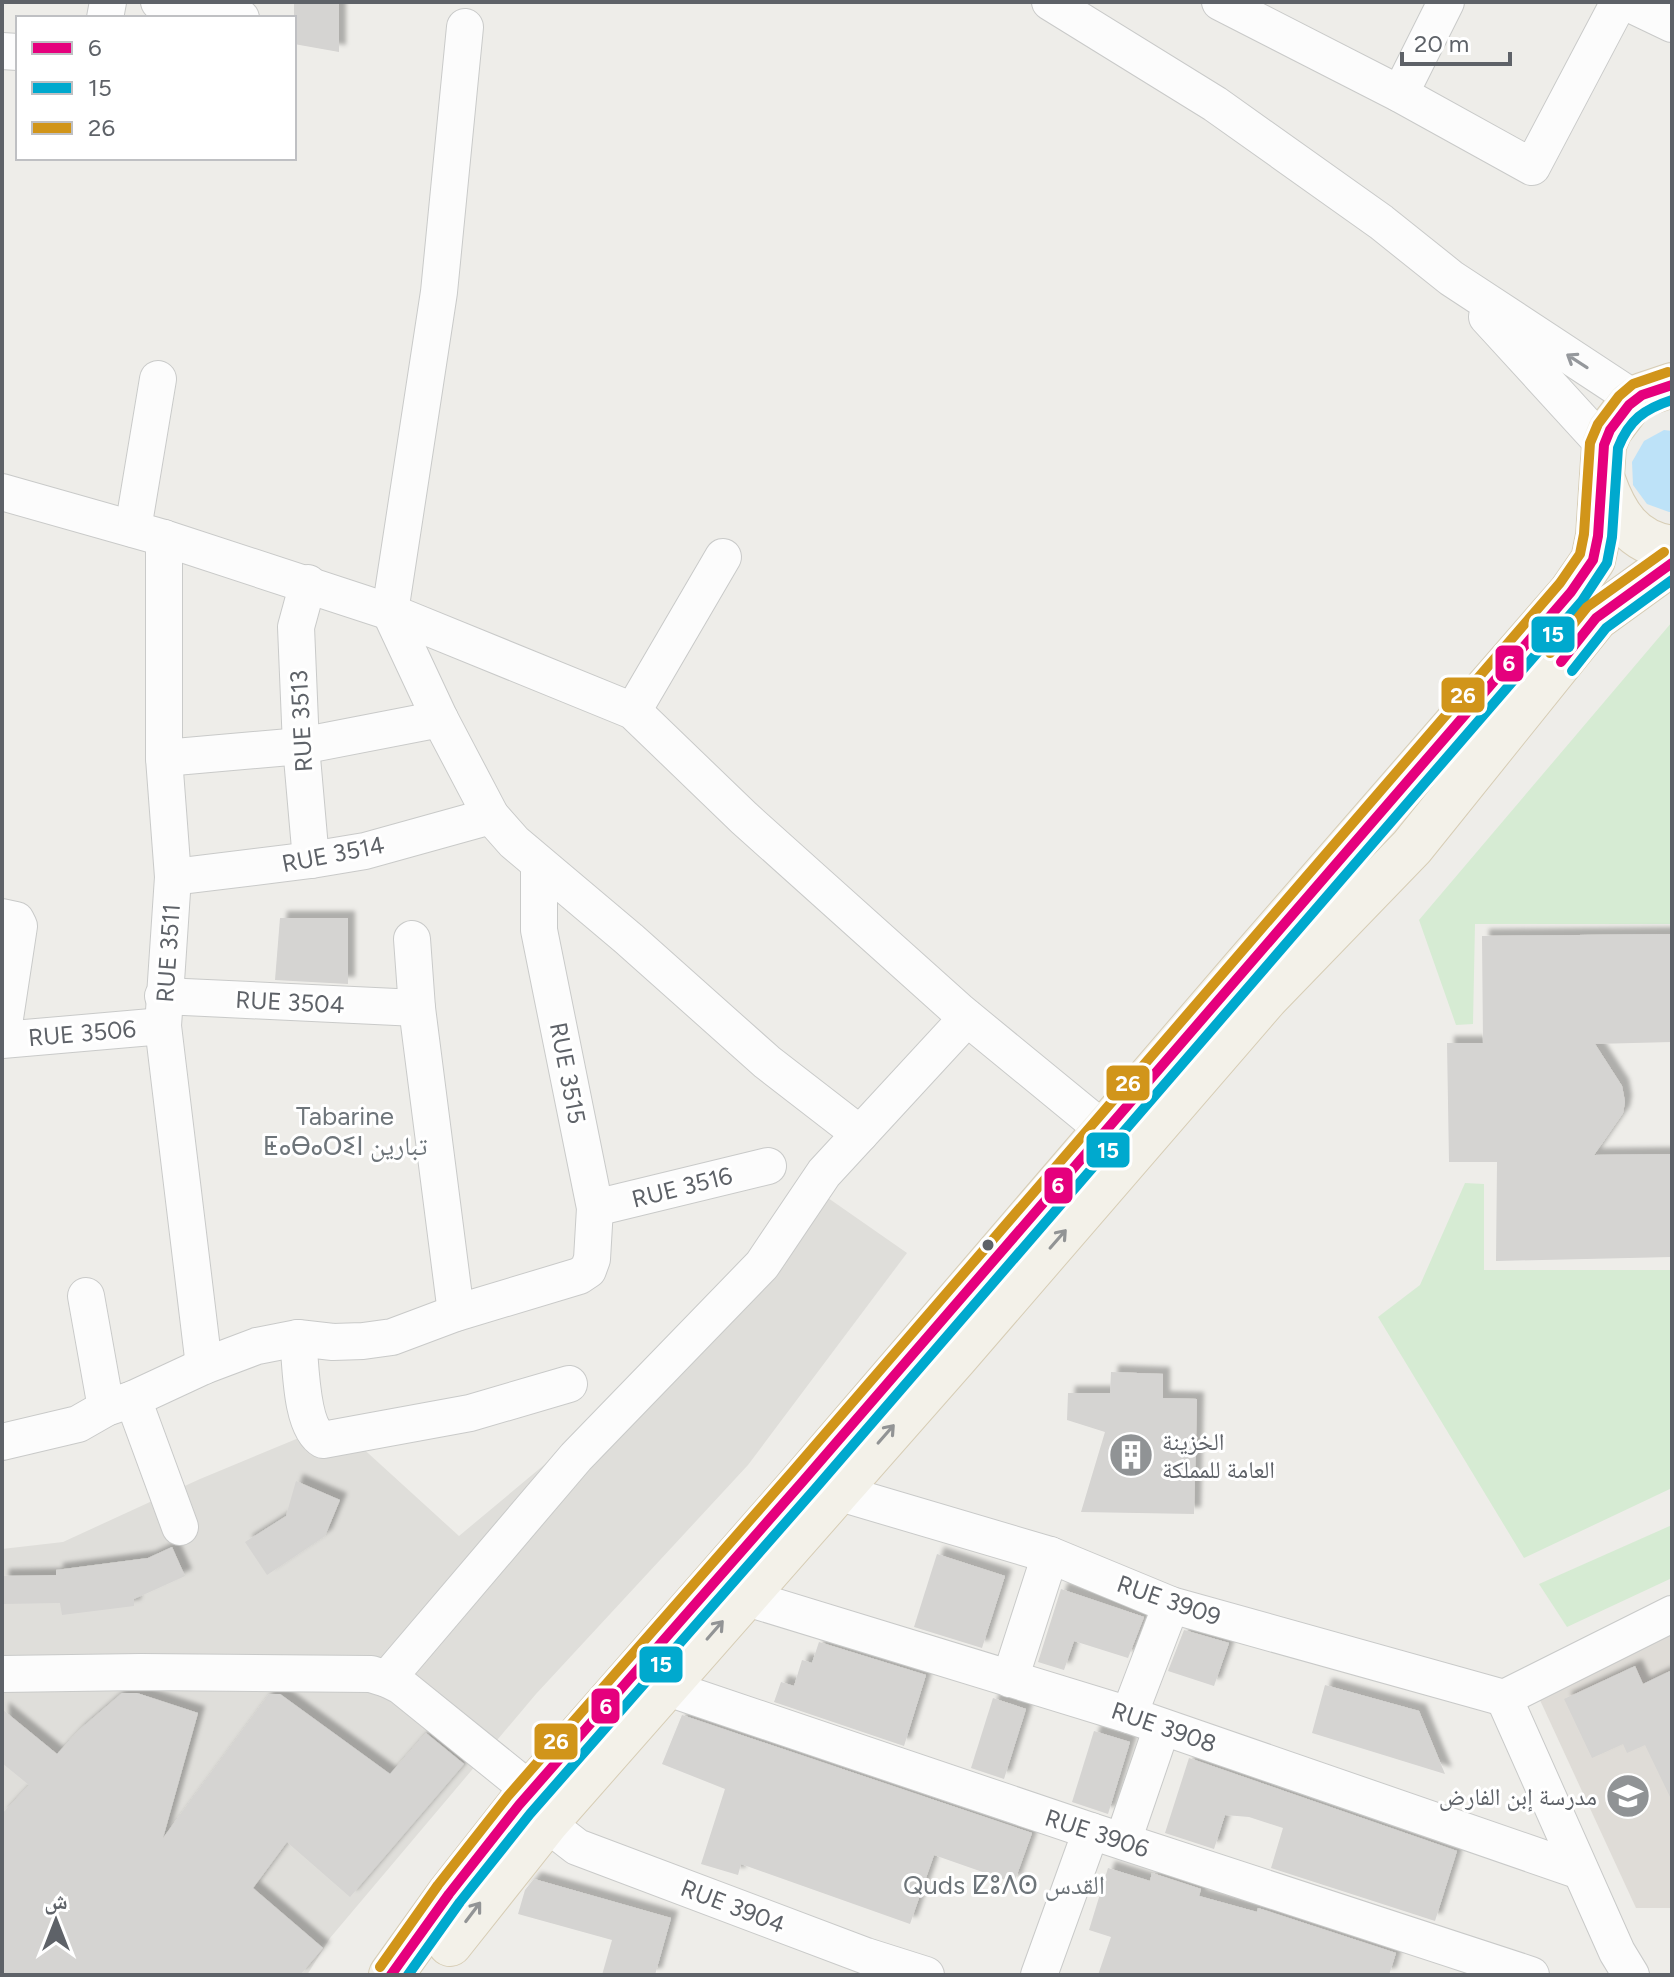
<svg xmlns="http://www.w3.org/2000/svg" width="1674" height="1977" viewBox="0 0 1674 1977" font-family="Figtree,'Noto Naskh Arabic','Noto Sans Tifinagh',sans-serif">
	<defs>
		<filter id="shadow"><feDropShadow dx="7" dy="-7" stdDeviation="2" flood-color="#0004"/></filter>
	</defs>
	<rect width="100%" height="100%" fill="#eeede9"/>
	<polygon fill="#dfdeda" points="818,1191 907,1253 748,1465 536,1694 330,1938 307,1975 2,1975 2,1549 63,1542 200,1479 335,1423 459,1536 586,1430"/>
	<polygon fill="#dfdcd7" points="1672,1617 1672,1908 1636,1908 1533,1685"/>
	<g fill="#d6ebd3">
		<polygon points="1672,622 1672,924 1475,924 1473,1024 1456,1025 1419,920"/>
		<polygon points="1465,1183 1484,1184 1484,1270 1672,1270 1672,1488 1524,1558 1378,1317 1420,1285"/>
		<polygon points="1672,1525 1672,1578 1567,1627 1539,1584"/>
	</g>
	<polygon fill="#bde2f8" points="1664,430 1672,431 1672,512 1669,512 1647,504 1633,485 1632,462 1644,441"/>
	<g fill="#d5d4d2" filter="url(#shadow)">
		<polygon points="294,2 339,2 339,52 294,44"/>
		<polygon points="280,918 348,918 348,984 275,980"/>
		<polygon points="1672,934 1672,1042 1595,1044 1622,1086 1625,1102 1623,1113 1594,1155 1672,1154 1672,1257 1496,1261 1497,1162 1449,1162 1447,1043 1483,1043 1482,936"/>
		<polygon points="1111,1372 1163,1374 1163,1398 1197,1399 1194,1514 1081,1512 1105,1432 1067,1420 1068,1393 1110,1393"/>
		<polygon points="296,1481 340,1500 325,1536 267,1575 245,1542 286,1516"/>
		<polygon points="172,1547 185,1576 134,1599 134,1606 62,1615 60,1603 2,1604 2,1576 56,1575 56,1570 148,1558"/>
		<polygon points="937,1554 1005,1576 982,1648 914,1627"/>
		<polygon points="1061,1589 1144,1617 1128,1658 1074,1641 1064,1670 1038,1662"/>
		<polygon points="1184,1630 1229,1643 1214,1686 1168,1671"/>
		<polygon points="819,1642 926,1675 904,1746 774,1702 781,1682 794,1686 802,1660 812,1663"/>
		<polygon points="1635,1666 1643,1684 1672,1670 1672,1801 1645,1745 1627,1753 1623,1744 1592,1758 1564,1699"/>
		<polygon points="1325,1685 1419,1711 1445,1774 1312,1733"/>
		<polygon points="122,1693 137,1693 198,1713 163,1838 269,1694 280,1694 390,1774 426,1733 464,1764 350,1897 287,1842 253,1888 323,1948 300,1975 2,1975 2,1814 29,1785 2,1763 2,1709 57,1754 79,1730"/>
		<polygon points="993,1698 1026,1709 1004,1779 971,1768"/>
		<polygon points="682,1715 1032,1833 1014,1883 934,1855 910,1924 741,1864 738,1875 701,1864 725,1789 662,1764"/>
		<polygon points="1094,1731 1130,1742 1108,1814 1072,1802"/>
		<polygon points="1189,1758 1457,1851 1435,1921 1271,1868 1283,1828 1249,1817 1225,1815 1214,1849 1165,1833"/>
		<polygon points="1108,1868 1150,1881 1152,1873 1201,1889 1199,1896 1257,1912 1258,1908 1396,1953 1389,1975 1098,1975 1111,1937 1089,1930"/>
		<polygon points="534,1879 671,1918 655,1975 602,1975 612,1940 518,1914 525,1890"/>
	</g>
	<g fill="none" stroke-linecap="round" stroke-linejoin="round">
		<g stroke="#c9cac9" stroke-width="38">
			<g id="minor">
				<polyline points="159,2 241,18"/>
				<polyline points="1050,2 1215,104 1381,222 1451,278 1635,399 1642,395"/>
				<polyline points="1220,2 1400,94 1532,167 1619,2"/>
				<polyline points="1626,2 1672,24"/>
				<polyline points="105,18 108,2"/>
				<polyline points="465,27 439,292 390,612 440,719 491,816 514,842 629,939 767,1062 860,1134"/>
				<polyline points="2,51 18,52"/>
				<polyline points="1400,94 1446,2"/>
				<polyline points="1487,317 1604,445"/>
				<polyline points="2,492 164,538 390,612 633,711 744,818 959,1011 1104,1130"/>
				<polyline points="133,529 158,379"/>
				<polyline points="164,538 164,758 173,877 163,1026 204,1366"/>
				<polyline points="308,583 296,627 301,746 311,860"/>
				<polyline points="633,711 723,557"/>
				<polyline points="164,758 301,746 440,719"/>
				<polyline points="173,877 311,860 365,851 491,816"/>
				<polyline points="2,917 16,920 19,926 2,1038"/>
				<polyline points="412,939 417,1008 456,1313"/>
				<polyline points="163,996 417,1008"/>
				<polyline points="2,1040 163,1026"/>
				<polyline points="595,1208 768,1166"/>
				<polyline points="86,1296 106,1408"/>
				<path d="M298,1338C301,1364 300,1427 323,1440L470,1413L569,1384"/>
				<polyline points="133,1399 180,1527"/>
				<polyline points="2,1442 78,1424 106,1408 133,1399 204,1366 257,1346 298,1338 333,1342 363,1341 392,1337 456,1313 579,1276 588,1270 592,1259 595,1208 539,930 539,865"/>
				<polyline points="837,1492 1050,1555 1171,1605 1504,1698"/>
				<polyline points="744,1597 1129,1715 1580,1871"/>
				<polyline points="2,1674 141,1672 371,1674 387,1679"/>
				<polyline points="1010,1679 1050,1555"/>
				<polyline points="665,1687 1091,1831 1531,1975"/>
				<polyline points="1504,1698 1617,1952 1631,1975"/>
				<polyline points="1504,1698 1672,1614"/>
				<polyline points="1129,1715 1171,1605"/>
				<polyline points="531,1791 401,1686 387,1679 576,1457 762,1265 824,1173 967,1018"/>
				<polyline points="546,1823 577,1847 866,1956 926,1975"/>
				<polyline points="1123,1841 1162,1727"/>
				<polyline points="1039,1975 1091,1831"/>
			</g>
		</g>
		<g stroke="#d7cdb5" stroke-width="46">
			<g id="major">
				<path d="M1603,480C1615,514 1632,543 1672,548"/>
				<polyline points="450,1944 546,1823 956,1357 1266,998 1412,847 1596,618 1672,563"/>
				<polyline points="391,1975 449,1894 519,1805 804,1480 1242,970 1571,592 1593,560 1598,536 1604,445 1610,430 1629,405 1642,395 1672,385"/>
			</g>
		</g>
		<use href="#minor" stroke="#fcfcfc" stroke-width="36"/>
		<use href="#major" stroke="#f3f1e9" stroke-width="44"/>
		<g stroke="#fff" stroke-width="16">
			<g id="bus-1">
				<polyline points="1561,662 1596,618 1672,563"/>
				<polyline points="391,1975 449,1894 519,1805 804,1480 1571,592 1593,560 1598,536 1604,445 1610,430 1629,405 1642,395 1672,385"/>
			</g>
		</g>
		<g stroke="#fff" stroke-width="16">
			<g id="bus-2">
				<polyline points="1572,671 1606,628 1672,580"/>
				<path d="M408,1975L460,1902L530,1814L815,1489L1582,601L1607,563L1612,537L1618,448C1629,420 1644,409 1672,400"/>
			</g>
		</g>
		<g stroke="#fff" stroke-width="16">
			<g id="bus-3">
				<polyline points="1550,653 1587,607 1664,552"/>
				<polyline points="380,1967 438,1885 508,1796 793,1471 1560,583 1580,554 1584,534 1590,443 1598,424 1619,396 1633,384 1668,372"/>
			</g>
		</g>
		<use href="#bus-1" stroke="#e5007d" stroke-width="10"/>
		<use href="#bus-2" stroke="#00a9ce" stroke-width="10"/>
		<use href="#bus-3" stroke="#d1951a" stroke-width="10"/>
	</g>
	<defs><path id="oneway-shaft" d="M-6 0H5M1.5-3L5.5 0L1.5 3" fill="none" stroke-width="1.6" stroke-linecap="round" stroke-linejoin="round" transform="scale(2)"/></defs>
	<use stroke="#95989c" href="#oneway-shaft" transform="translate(1577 361) rotate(-147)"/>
	<g stroke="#929495">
		<use href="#oneway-shaft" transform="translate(1058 1239) rotate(-49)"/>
		<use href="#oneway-shaft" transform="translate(886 1434) rotate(-49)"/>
		<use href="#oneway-shaft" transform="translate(715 1630) rotate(-49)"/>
		<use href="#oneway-shaft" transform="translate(473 1912) rotate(-53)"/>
	</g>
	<defs>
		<g id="building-disc" transform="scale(2.3)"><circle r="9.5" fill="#909395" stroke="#fff"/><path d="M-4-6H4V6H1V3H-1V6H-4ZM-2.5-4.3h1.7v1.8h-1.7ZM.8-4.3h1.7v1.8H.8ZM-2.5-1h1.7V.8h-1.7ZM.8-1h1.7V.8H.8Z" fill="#fff"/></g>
		<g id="school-disc" transform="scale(2.3)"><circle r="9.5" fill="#909395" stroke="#fff"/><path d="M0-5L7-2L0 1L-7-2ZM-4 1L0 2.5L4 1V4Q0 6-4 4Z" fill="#fff"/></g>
	</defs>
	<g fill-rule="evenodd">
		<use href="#building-disc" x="1131" y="1455"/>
		<use href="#school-disc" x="1628" y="1796"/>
	</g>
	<circle fill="#5e6268" stroke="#fff" stroke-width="3" cx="988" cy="1245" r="7"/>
	<g text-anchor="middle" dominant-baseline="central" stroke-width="6" stroke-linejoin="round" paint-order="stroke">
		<g font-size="24" fill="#5e6268" stroke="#fff">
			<text transform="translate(301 721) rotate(-93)">RUE 3513</text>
			<text transform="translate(333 854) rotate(-11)">RUE 3514</text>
			<text transform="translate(168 953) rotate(-86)">RUE 3511</text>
			<text transform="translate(290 1002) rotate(3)">RUE 3504</text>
			<text transform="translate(82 1033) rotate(-5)">RUE 3506</text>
			<text transform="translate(568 1073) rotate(79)">RUE 3515</text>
			<text transform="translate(682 1187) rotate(-14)">RUE 3516</text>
			<text transform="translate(1169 1600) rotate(19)">RUE 3909</text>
			<text transform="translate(1164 1727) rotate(19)">RUE 3908</text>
			<text transform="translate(1097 1833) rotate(18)">RUE 3906</text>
			<text transform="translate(733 1906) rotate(21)">RUE 3904</text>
		</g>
		<g font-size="24" fill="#5e6268" stroke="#fff" text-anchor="start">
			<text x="1162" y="1441">الخزينة<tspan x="1162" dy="28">العامة للمملكة</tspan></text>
			<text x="1597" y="1796" text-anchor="end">مدرسة إبن الفارض</text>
		</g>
		<g font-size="26" fill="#6e757a" stroke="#fff">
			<text x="345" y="1116">Tabarine<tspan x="345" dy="30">ⵟⴰⴱⴰⵔⵉⵏ تبارين</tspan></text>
			<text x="1004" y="1885">Quds ⵇⵓⴷⵙ القدس</text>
		</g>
	</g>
	<g stroke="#fff" stroke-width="3">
		<rect x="1530" y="615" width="46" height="39" rx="8" fill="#00a9ce"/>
		<rect x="1494" y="644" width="31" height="39" rx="8" fill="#e5007d"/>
		<rect x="1440" y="676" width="46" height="38" rx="8" fill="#d1951a"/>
		<rect x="1105" y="1064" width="46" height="38" rx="8" fill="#d1951a"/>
		<rect x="1085" y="1131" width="46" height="38" rx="8" fill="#00a9ce"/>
		<rect x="1043" y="1166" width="31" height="39" rx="8" fill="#e5007d"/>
		<rect x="638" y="1645" width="46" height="39" rx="8" fill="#00a9ce"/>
		<rect x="590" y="1687" width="31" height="38" rx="8" fill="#e5007d"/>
		<rect x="533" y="1722" width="46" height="39" rx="8" fill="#d1951a"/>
	</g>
	<g font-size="22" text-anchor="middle" font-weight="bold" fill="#fff">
		<text x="1553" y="642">15</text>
		<text x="1509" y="671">6</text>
		<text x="1463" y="703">26</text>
		<text x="1128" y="1091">26</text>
		<text x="1108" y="1158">15</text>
		<text x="1058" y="1193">6</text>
		<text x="661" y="1672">15</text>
		<text x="606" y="1714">6</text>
		<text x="556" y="1749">26</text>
	</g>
	<rect width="1674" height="1977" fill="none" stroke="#5e6268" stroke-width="8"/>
	<rect x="16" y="16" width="280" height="144" fill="#ffffff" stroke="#bfc0c3" stroke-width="2"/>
	<rect x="32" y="42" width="40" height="12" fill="#e5007d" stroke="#bfc0c3" stroke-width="2"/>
	<text x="88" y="56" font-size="24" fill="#5e6268">6</text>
	<rect x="32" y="82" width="40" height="12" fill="#00a9ce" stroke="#bfc0c3" stroke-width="2"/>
	<text x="88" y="96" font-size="24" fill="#5e6268">15</text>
	<rect x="32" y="122" width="40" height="12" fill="#d1951a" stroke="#bfc0c3" stroke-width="2"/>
	<text x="88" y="136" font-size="24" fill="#5e6268">26</text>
	<g transform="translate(56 1921)" stroke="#ffffff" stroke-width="6" paint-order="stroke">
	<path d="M0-6L14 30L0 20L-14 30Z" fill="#5e6268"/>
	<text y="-12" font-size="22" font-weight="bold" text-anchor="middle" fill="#5e6268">ش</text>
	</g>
	<path d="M1402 52v12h108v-12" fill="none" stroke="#5e6268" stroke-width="4"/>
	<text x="1414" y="52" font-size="24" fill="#5e6268" stroke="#ffffff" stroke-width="6" paint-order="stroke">20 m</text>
</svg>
